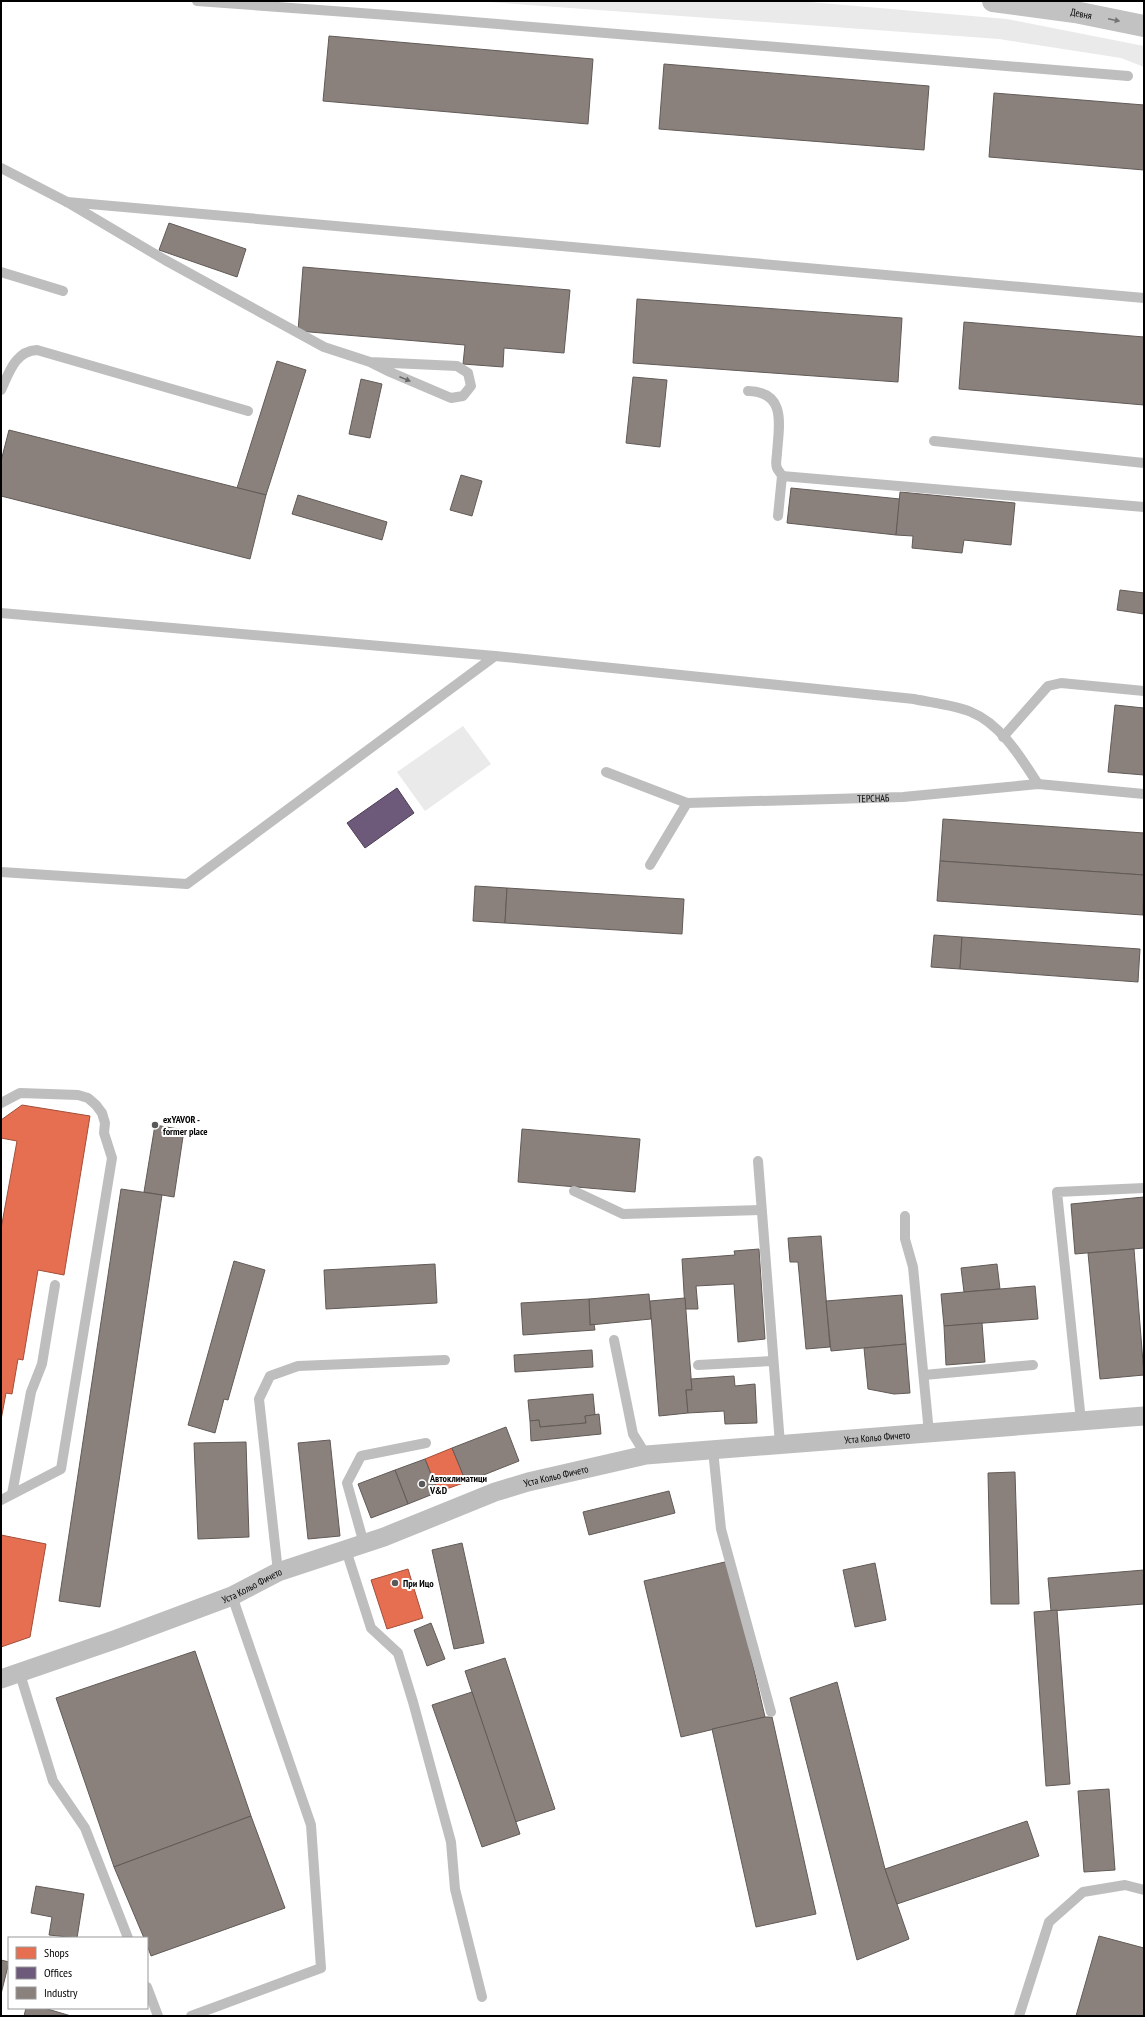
<svg xmlns="http://www.w3.org/2000/svg" width="1145" height="2017" viewBox="0 0 1145 2017" font-family="'PT Sans Narrow',sans-serif">
	<rect width="100%" height="100%" fill="#fff"/>
	<g fill="#eaeaea">
		<polygon points="475,1 798,1 1007,19 1144,46 1144,67 1121,58 999,39"/>
		<polygon points="463,726 491,764 425,811 397,772"/>
	</g>
	<g fill="#e76f51" stroke="#a24e39">
		<polygon points="22,1105 90,1116 64,1275 38,1270 23,1360 18,1359 12,1394 6,1393 1,1420 1,1229 17,1141 1,1138 1,1120"/>
		<polygon points="452,1448 466,1482 438,1492 425,1459"/>
		<polygon points="1,1535 46,1544 30,1637 1,1647"/>
		<polygon points="408,1569 423,1618 387,1629 371,1580"/>
	</g>
	<polygon fill="#6d597a" stroke="#4c3e55" points="397,788 414,813 365,848 347,823"/>
	<g fill="#8a817c" stroke="#615a57">
		<polygon points="329,36 593,59 588,124 323,101"/>
		<polygon points="664,64 929,86 924,150 659,129"/>
		<polygon points="994,93 1144,105 1144,170 989,157"/>
		<polygon points="169,223 246,249 237,277 159,250"/>
		<polygon points="303,267 570,290 564,353 504,348 503,367 463,364 465,345 298,331"/>
		<polygon points="637,299 902,318 898,382 633,363"/>
		<polygon points="964,322 1144,337 1144,405 959,389"/>
		<polygon points="277,361 306,370 266,495 237,488"/>
		<polygon points="633,377 667,380 660,447 626,443"/>
		<polygon points="361,379 382,384 370,438 349,434"/>
		<polygon points="9,430 266,495 250,559 1,496 1,461"/>
		<polygon points="461,475 482,481 472,516 450,510"/>
		<polygon points="791,488 900,499 896,535 787,523"/>
		<polygon points="900,492 1015,503 1011,545 964,540 962,553 912,548 913,536 896,535"/>
		<polygon points="298,495 387,522 382,540 292,514"/>
		<polygon points="1120,590 1144,593 1144,614 1117,610"/>
		<polygon points="1115,705 1144,708 1144,775 1108,772"/>
		<polygon points="943,819 1144,833 1144,875 940,861"/>
		<polygon points="940,861 1144,875 1143,915 937,901"/>
		<polygon points="475,886 507,888 505,923 473,921"/>
		<polygon points="507,888 684,899 682,934 505,923"/>
		<polygon points="934,935 962,937 960,969 931,967"/>
		<polygon points="962,937 1140,949 1138,982 960,969"/>
		<polygon points="155,1125 184,1130 174,1197 144,1192"/>
		<polygon points="522,1129 640,1139 635,1192 518,1182"/>
		<polygon points="121,1189 162,1195 100,1607 59,1601"/>
		<polygon points="1144,1197 1144,1248 1075,1254 1071,1204"/>
		<polygon points="821,1236 830,1347 806,1349 798,1262 790,1262 788,1238"/>
		<polygon points="759,1249 765,1339 738,1342 734,1284 696,1286 698,1309 685,1309 682,1259 735,1255 734,1251"/>
		<polygon points="1134,1249 1144,1375 1100,1379 1088,1253"/>
		<polygon points="234,1261 265,1270 228,1400 224,1399 215,1433 188,1425"/>
		<polygon points="435,1264 437,1303 326,1309 324,1270"/>
		<polygon points="997,1264 1000,1289 964,1292 961,1268"/>
		<polygon points="1035,1286 1038,1319 944,1326 941,1294"/>
		<polygon points="649,1294 651,1319 590,1325 589,1299"/>
		<polygon points="902,1295 906,1344 831,1351 826,1301"/>
		<polygon points="685,1298 692,1390 686,1390 688,1413 659,1416 650,1301"/>
		<polygon points="589,1299 590,1325 594,1324 595,1330 523,1335 521,1303"/>
		<polygon points="982,1323 985,1362 946,1365 944,1326"/>
		<polygon points="906,1344 910,1393 894,1394 868,1389 864,1348"/>
		<polygon points="592,1350 593,1367 515,1372 514,1355"/>
		<polygon points="734,1376 735,1386 755,1384 757,1423 725,1424 724,1411 688,1413 686,1390 692,1390 691,1379"/>
		<polygon points="593,1394 595,1415 585,1416 586,1423 540,1427 539,1420 530,1421 528,1400"/>
		<polygon points="599,1414 601,1434 531,1441 530,1421 539,1420 540,1427 586,1423 585,1416"/>
		<polygon points="506,1427 519,1461 466,1482 452,1448"/>
		<polygon points="330,1440 340,1536 308,1539 298,1443"/>
		<polygon points="246,1442 249,1537 198,1539 194,1443"/>
		<polygon points="425,1459 438,1492 408,1504 395,1470"/>
		<polygon points="395,1470 408,1504 371,1518 358,1484"/>
		<polygon points="1015,1472 1019,1604 991,1604 988,1473"/>
		<polygon points="669,1491 675,1513 589,1535 583,1512"/>
		<polygon points="462,1543 484,1643 454,1649 432,1550"/>
		<polygon points="729,1561 765,1717 681,1737 644,1581"/>
		<polygon points="875,1563 886,1620 855,1627 843,1570"/>
		<polygon points="1144,1570 1144,1604 1051,1611 1048,1578"/>
		<polygon points="1057,1610 1070,1784 1046,1786 1034,1612"/>
		<polygon points="431,1623 445,1659 427,1666 414,1630"/>
		<polygon points="195,1651 251,1816 114,1867 56,1698"/>
		<polygon points="505,1658 555,1809 515,1822 465,1671"/>
		<polygon points="837,1682 885,1869 909,1939 857,1960 790,1698"/>
		<polygon points="472,1692 520,1834 482,1847 432,1705"/>
		<polygon points="765,1717 772,1717 816,1914 756,1927 712,1729"/>
		<polygon points="1109,1789 1115,1870 1084,1872 1078,1791"/>
		<polygon points="251,1816 285,1908 151,1956 147,1945 147,1938 144,1938 114,1867"/>
		<polygon points="1027,1821 1039,1856 897,1904 885,1869"/>
		<polygon points="36,1886 84,1894 77,1938 49,1935 52,1917 31,1913"/>
		<polygon points="1099,1936 1144,1948 1144,2016 1076,2016"/>
		<polygon points="1,1960 9,1962 1,1994"/>
		<polygon points="26,2008 44,2008 71,2016 24,2016"/>
	</g>
	<g fill="none" stroke-linecap="round" stroke-linejoin="round">
		<g stroke="#bebebe" stroke-width="10">
			<polyline points="197,1 388,15 1128,76"/>
			<polyline points="1,168 67,202 165,260 324,347 370,362 390,372 451,398 463,396 471,386 468,373 457,366 370,362"/>
			<polyline points="67,202 1144,298"/>
			<polyline points="1,272 63,291"/>
			<path d="M1,390C9,373 15,351 37,350L248,411"/>
			<path d="M748,391C787,392 779,425 777,453C777,457 775,464 777,468C778,471 781,473 782,476"/>
			<polyline points="934,441 1144,463"/>
			<polyline points="778,516 782,476 1144,507"/>
			<path d="M1,613L495,656L914,699C933,703 954,705 971,712C1001,724 1021,758 1038,784"/>
			<polyline points="1003,737 1048,686 1061,683 1144,691"/>
			<path id="s1" d="M606,772L687,803L903,797L1038,784L1144,794"/>
			<polyline points="650,865 687,803"/>
			<polyline points="1,872 187,884 495,656"/>
			<polyline points="1,1103 20,1093 78,1095 88,1098 96,1105 102,1113 105,1123 104,1133 112,1158 61,1469 1,1500"/>
			<polyline points="758,1161 780,1444"/>
			<polyline points="574,1191 623,1214 761,1210"/>
			<polyline points="905,1216 905,1239 913,1267 929,1433"/>
			<polyline points="614,1340 633,1434 646,1455"/>
			<polyline points="698,1365 773,1361"/>
			<polyline points="924,1375 1033,1365"/>
			<polyline points="1081,1421 1057,1192 1144,1188"/>
			<polyline points="713,1450 721,1529 771,1712"/>
			<polyline points="12,1494 31,1392 42,1364 55,1285"/>
			<polyline points="364,1544 347,1483 361,1456 426,1443"/>
			<polyline points="346,1550 371,1628 398,1653 413,1702 451,1842 455,1889 482,1997"/>
			<polyline points="278,1572 259,1399 270,1376 298,1366 445,1360"/>
			<polyline points="20,1674 53,1781 85,1828 128,1938"/>
			<polyline points="147,1987 158,2016"/>
			<polyline points="191,2016 321,1968 311,1825 232,1596"/>
			<polyline points="1019,2016 1049,1922 1083,1892 1125,1885 1144,1890"/>
		</g>
		<path stroke="#bebebe" stroke-width="19" id="s2" d="M1,1679L117,1639L232,1596L278,1572L384,1537L495,1492L528,1482L646,1455L1144,1416"/>
		<path stroke="#c2c2c2" stroke-width="22" id="s3" d="M993,1L1075,12L1144,26"/>
	</g>
	<defs><path id="oneway-solid" d="M-6-.8H1V-3.2L6.5 0L1 3.2V.8H-6Z"/></defs>
	<use fill="#747474" href="#oneway-solid" transform="translate(1114 20) rotate(12)"/>
	<use fill="#686868" href="#oneway-solid" transform="translate(405 379) rotate(22)"/>
	<g fill="#595959" stroke="#fff" stroke-width="1.5">
		<circle cx="155" cy="1125" r="4"/>
		<circle cx="422" cy="1484" r="4"/>
		<circle cx="395" cy="1583" r="4"/>
	</g>
	<g text-anchor="middle" dominant-baseline="central" stroke-width="4" stroke-linejoin="round" paint-order="stroke">
		<g font-size="10" fill="#000" stroke="#fff">
			<text stroke="none"><textPath href="#s3" startOffset="89">Девня</textPath></text>
			<text stroke="none"><textPath href="#s1" startOffset="273">ТЕРСНАБ</textPath></text>
			<text stroke="none"><textPath href="#s2" startOffset="916">Уста Кольо Фичето</textPath></text>
			<text stroke="none"><textPath href="#s2" startOffset="592">Уста Кольо Фичето</textPath></text>
			<text stroke="none"><textPath href="#s2" startOffset="268">Уста Кольо Фичето</textPath></text>
		</g>
		<g font-size="10" font-weight="bold" fill="#000" stroke="#fff" text-anchor="start">
			<text x="163" y="1119">exYAVOR -<tspan x="163" dy="12">former place</tspan></text>
			<text x="430" y="1478">Автоклиматици<tspan x="430" dy="12">V&amp;D</tspan></text>
			<text x="403" y="1583">При Ицо</text>
		</g>
	</g>
	<rect width="1145" height="2017" fill="none" stroke="#000000" stroke-width="4"/>
	<rect x="8" y="1937" width="140" height="72" fill="#ffffff" stroke="#999999"/>
	<rect x="16" y="1947" width="20" height="12" fill="#e76f51" stroke="#999999"/>
	<text x="44" y="1957" font-size="12" fill="#000000">Shops</text>
	<rect x="16" y="1967" width="20" height="12" fill="#6d597a" stroke="#999999"/>
	<text x="44" y="1977" font-size="12" fill="#000000">Offices</text>
	<rect x="16" y="1987" width="20" height="12" fill="#8a817c" stroke="#999999"/>
	<text x="44" y="1997" font-size="12" fill="#000000">Industry</text>
</svg>
